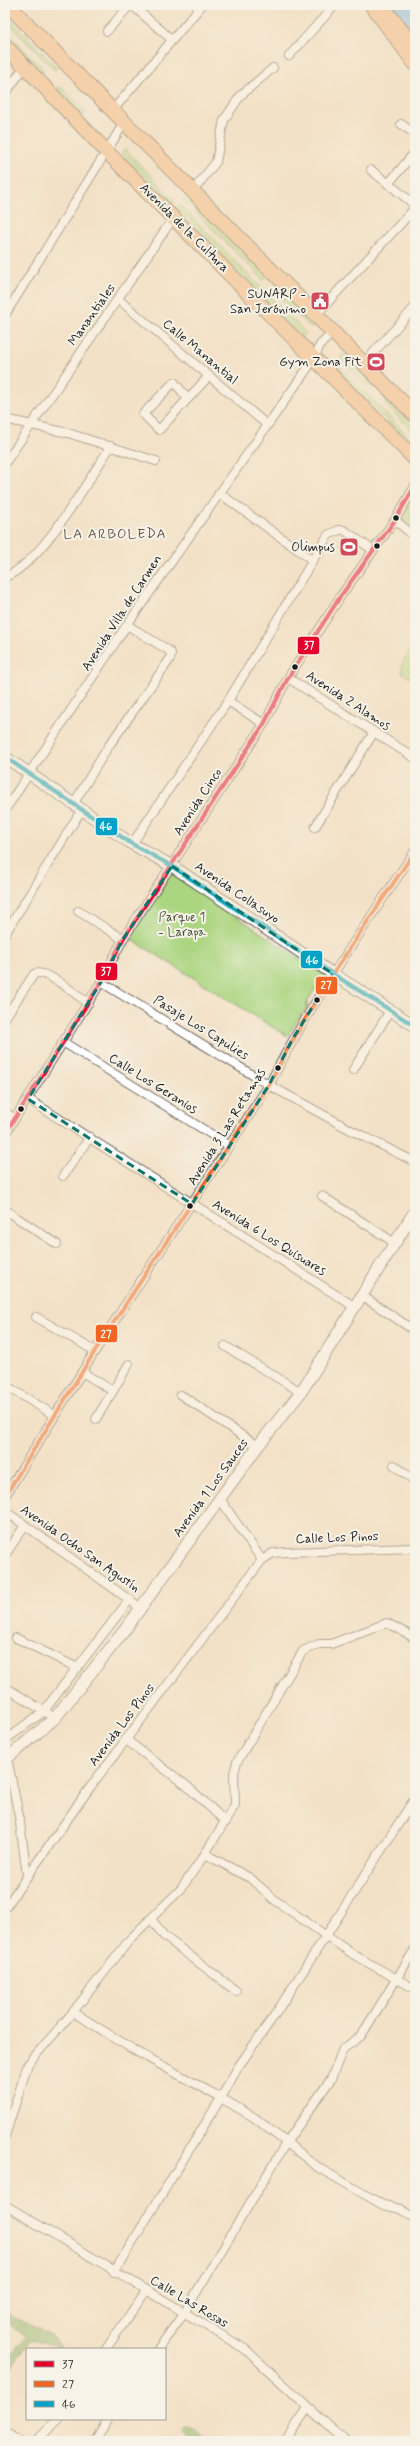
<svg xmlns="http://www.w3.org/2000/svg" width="420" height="2446" viewBox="0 0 420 2446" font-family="Mynerve,sans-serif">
	<rect width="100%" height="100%" fill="#f7f3e8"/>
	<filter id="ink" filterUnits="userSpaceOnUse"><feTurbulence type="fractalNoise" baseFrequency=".025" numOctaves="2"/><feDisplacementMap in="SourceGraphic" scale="8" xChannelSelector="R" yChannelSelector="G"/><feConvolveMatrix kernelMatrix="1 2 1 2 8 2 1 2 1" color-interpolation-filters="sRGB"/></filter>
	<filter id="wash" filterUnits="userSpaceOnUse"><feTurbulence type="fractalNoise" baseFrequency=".012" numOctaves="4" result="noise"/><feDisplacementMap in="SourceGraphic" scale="16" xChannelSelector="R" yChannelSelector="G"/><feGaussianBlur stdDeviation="0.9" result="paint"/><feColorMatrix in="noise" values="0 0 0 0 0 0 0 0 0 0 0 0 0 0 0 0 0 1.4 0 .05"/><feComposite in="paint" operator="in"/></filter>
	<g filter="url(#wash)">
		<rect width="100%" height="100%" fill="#f3e1c7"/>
		<g fill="#abd580" stroke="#64784e">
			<polygon points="5,14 57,68 54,70 5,20"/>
			<polygon points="5,30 45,70 42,74 5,36"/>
			<polygon points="61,87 86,112 83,116 56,88"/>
			<polygon points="125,149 175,201 173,204 121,153"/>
			<polygon points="187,196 268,276 263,280 183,199"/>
			<polygon points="179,204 306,333 301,337 175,208"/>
			<polygon points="283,292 316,326 310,328 279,296"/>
			<polygon points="344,354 372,384 368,387 340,358"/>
			<polygon points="334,361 413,441 412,444 410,444 330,366 331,362"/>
			<polygon points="388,400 415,427 415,434 384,403"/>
			<polygon points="415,495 415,531 400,518"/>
			<polygon points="415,643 415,681 402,673 402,663"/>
			<polygon points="171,873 326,976 319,988 315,989 307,1002 307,1007 287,1036 128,937"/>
		</g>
		<g fill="#88b66e" stroke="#526945">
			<polygon points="5,2312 49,2334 62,2349 37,2340 30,2340 5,2376 5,2363 26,2337 5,2321"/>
			<polygon points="185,2428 196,2429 208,2441 192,2441 181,2433"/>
		</g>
		<polygon fill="#7bbef1" stroke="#4c6d86" points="394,5 415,5 415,31"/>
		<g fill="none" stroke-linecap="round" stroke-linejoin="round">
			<polyline stroke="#7bbef1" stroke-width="15" points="394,5 415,31"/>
		</g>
	</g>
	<g filter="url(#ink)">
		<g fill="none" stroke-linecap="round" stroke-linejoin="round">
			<g stroke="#676158" stroke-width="10">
				<g id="minor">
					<polyline points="132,5 171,39"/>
					<polyline points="107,31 130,5"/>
					<polyline points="289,56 335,5"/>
					<polyline points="5,94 25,66"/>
					<polyline points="113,110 202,5"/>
					<polyline points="401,124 415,134"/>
					<polyline points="371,170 415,205"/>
					<polyline points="388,184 415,152"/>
					<polyline points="193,191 216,162 224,120 241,95 273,68"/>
					<polyline points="118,299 266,424"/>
					<polyline points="5,315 124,123"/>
					<polyline points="315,316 415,208"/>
					<polyline points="363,364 415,307"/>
					<polyline points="188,399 174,382 143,414 159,430 209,376"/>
					<polyline points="5,419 68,433 156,461"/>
					<polyline points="5,463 174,217"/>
					<polyline points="219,493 312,560"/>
					<polyline points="395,520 415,537"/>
					<path d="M5,577C42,563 88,480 111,446"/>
					<polyline points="288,678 415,758"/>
					<polyline points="228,701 264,724"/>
					<polyline points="74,803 108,747 170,659 171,653 168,650 127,625"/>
					<polyline points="5,810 127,625 314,359 320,345 332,333"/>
					<polyline points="315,827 374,732"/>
					<polyline points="132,844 228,701 328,535 339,530 344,530 373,550"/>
					<polyline points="78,911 123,939"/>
					<polyline points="5,934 82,809"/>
					<polyline points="101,982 269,1085 351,1130 415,1162"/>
					<path d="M5,1018L34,974C46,968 76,995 88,1003"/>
					<polyline points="63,1042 230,1146"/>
					<polyline points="353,1070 390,1011"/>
					<polyline points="28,1099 355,1307"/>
					<polyline points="5,1112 15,1119"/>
					<polyline points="5,1134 101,982 123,939 264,724 288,678 340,597 395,520 415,486"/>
					<polyline points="63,1176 90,1137"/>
					<polyline points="322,1196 395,1243"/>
					<polyline points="5,1210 57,1244"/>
					<polyline points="361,1295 415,1331"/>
					<polyline points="36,1317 95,1351"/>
					<polyline points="225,1346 301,1392"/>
					<polyline points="82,1372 113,1391"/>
					<polyline points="5,1385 54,1415"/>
					<polyline points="181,1395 258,1446"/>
					<polyline points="96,1419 129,1364"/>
					<polyline points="394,1465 415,1481"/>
					<path d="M5,1496L95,1351L269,1085C311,1002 364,927 415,851"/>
					<polyline points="220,1499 262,1560"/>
					<polyline points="5,1511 141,1608"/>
					<polyline points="5,1555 25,1525"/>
					<polyline points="16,1638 78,1668"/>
					<polyline points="415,1638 387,1623 331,1644 319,1644 303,1651 237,1762 234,1773 235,1805 205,1854 250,1878 276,1901 354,1955 415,1989"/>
					<polyline points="5,1687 55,1718"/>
					<polyline points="125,1739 187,1786 226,1822"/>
					<polyline points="5,1740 43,1712 130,1599"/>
					<polyline points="7,1758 19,1816 27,1875"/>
					<polyline points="205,1854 181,1889 131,1938 73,2012 134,2050 221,2098 238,2067 274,2016 415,1798"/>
					<polyline points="5,1908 91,1786 262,1560 273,1553 287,1552 415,1548"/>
					<polyline points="151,1919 164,1936 236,1991"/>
					<polyline points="5,2136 28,2064 73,2012"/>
					<polyline points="5,2205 245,2349 345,2441"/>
					<polyline points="114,2272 221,2098 255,2118 319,2168 383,2205 401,2209 415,2219"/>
					<polyline points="106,2349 146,2291"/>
					<polyline points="158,2349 184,2313 286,2143 331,2079 343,2049 361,2036 415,1949"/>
					<polyline points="5,2431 19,2441"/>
					<polyline points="36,2441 59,2419"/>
					<polyline points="95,2441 108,2419"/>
					<polyline points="285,2441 308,2408"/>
				</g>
			</g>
			<g stroke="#676158" stroke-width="13">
				<g id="tertiary">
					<polyline points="5,757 132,844 172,866 333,974 415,1026"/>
					<polyline points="5,1760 55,1718 124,1631 258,1446 301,1392 415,1211"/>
				</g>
			</g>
			<g stroke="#676158" stroke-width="15">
				<g id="primary">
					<polyline points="371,5 415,64"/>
					<polyline points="382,5 415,47"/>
				</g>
			</g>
			<g stroke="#676158" stroke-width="16">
				<g id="trunk">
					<polyline points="8,5 415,415"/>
					<polyline points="5,46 107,152 415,459"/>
				</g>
			</g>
			<use href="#minor" stroke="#fff" stroke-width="8"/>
			<use href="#tertiary" stroke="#fff" stroke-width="11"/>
			<use href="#primary" stroke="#f7bd88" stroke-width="13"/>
			<use href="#trunk" stroke="#f7bd88" stroke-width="14"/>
			<g stroke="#f7f3e8" stroke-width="7">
				<polyline id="bus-1" points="5,1134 101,982 123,939 264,724 288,678 340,597 395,520 415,486"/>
			</g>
			<g stroke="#f7f3e8" stroke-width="7">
				<path id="bus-2" d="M5,1496L95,1351L269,1085C311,1002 364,927 415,851"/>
			</g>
			<g stroke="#f7f3e8" stroke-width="7">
				<polyline id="bus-3" points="5,757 132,844 172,866 333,974 415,1026"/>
			</g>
			<use href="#bus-1" stroke="#e4002b" stroke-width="4"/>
			<use href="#bus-2" stroke="#f26522" stroke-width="4"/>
			<use href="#bus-3" stroke="#01a2c5" stroke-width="4"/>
		</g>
	</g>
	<path d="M0 0H420V2446H0ZM172,866L333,974L292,1040L269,1085L192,1204L28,1099L101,982L123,939Z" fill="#f3e1c7" fill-opacity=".55" fill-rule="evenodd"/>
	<path fill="none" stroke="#0f766e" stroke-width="3" stroke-dasharray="8 5" stroke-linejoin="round" d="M172,866L333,974L292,1040L269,1085L192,1204L28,1099L101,982L123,939Z"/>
	<defs>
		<g id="civic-square" transform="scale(1)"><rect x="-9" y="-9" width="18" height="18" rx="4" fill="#d1495b" stroke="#f7f3e8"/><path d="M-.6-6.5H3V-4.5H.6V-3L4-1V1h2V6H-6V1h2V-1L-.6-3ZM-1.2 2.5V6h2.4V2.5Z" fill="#fff"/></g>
		<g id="stadium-square" transform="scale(1)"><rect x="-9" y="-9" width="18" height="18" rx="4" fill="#d1495b" stroke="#f7f3e8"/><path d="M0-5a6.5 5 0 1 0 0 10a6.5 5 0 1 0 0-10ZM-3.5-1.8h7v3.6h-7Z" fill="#fff"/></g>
	</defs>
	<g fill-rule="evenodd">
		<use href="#civic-square" x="320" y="301"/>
		<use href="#stadium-square" x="376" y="362"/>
		<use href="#stadium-square" x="349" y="547"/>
	</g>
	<g fill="#1c1c1c" stroke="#f7f3e8" stroke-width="1.5">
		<circle cx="396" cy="518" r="3.5"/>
		<circle cx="377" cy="546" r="3.5"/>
		<circle cx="295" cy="667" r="3.5"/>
		<circle cx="317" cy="1000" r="3.5"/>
		<circle cx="278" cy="1068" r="3.5"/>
		<circle cx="21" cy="1109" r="3.5"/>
		<circle cx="190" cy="1206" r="3.5"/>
	</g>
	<g text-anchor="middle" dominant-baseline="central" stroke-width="4" stroke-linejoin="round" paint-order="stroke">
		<g font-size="13" fill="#1c1c1c" stroke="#f7f3e8">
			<text transform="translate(184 228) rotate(45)">Avenida de la Cultura</text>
			<text transform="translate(92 315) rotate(-55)">Manantiales</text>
			<text transform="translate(200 352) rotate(40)">Calle Manantial</text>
			<text transform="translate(122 613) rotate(-57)">Avenida Villa de Carmen</text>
			<text transform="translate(348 701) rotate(33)">Avenida 2 Alamos</text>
			<text transform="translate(198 802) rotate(-57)">Avenida Cinco</text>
			<text transform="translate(237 893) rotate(34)">Avenida Collasuyo</text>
			<text transform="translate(201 1028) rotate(32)">Pasaje Los Capulies</text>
			<text transform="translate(153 1084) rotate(32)">Calle Los Geranios</text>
			<text transform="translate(227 1127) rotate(-58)">Avenida 3 Las Retamas</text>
			<text transform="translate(269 1238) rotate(32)">Avenida 6 Los Quisuares</text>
			<text transform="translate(211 1488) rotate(-54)">Avenida 1 Los Sauces</text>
			<text transform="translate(337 1538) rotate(-2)">Calle Los Pinos</text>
			<text transform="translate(80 1549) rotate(35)">Avenida Ocho San Agustín</text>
			<text transform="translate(122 1725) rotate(-53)">Avenida Los Pinos</text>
			<text transform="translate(189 2302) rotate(31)">Calle Las Rosas</text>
		</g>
		<g font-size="13" fill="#1c1c1c" stroke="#f7f3e8" text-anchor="end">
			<text x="306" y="294">SUNARP -<tspan x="306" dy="15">San Jerónimo</tspan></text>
			<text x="362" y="362">Gym Zona Fit</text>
			<text x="335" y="547">Olimpus</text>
		</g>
		<g font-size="13" fill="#47543a" stroke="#f7f3e8">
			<text x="182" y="917">Parque 1<tspan x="182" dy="15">- Larapa</tspan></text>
		</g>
		<g font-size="14" letter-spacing="1" fill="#645146" stroke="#f7f3e8">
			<text x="115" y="534">LA ARBOLEDA</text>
		</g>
	</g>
	<g stroke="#f7f3e8" stroke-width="1.5">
		<rect x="297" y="636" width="23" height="19" rx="4" fill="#e4002b"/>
		<rect x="95" y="817" width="23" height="19" rx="4" fill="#01a2c5"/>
		<rect x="300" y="950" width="23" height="19" rx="4" fill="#01a2c5"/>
		<rect x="95" y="962" width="23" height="19" rx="4" fill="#e4002b"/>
		<rect x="315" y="976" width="23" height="19" rx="4" fill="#f26522"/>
		<rect x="95" y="1324" width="23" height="19" rx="4" fill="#f26522"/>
	</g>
	<g font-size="11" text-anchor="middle" font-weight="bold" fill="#fff">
		<text x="309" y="649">37</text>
		<text x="106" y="830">46</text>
		<text x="312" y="964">46</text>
		<text x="106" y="975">37</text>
		<text x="326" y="989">27</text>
		<text x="106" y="1338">27</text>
	</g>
	<rect width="420" height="2446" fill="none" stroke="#f7f3e8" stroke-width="20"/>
	<rect x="26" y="2348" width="140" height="72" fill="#f7f3e8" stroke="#9f9d96"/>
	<rect x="34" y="2361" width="20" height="6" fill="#e4002b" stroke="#9f9d96"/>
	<text x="62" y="2368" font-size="12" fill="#1c1c1c">37</text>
	<rect x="34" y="2381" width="20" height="6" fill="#f26522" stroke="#9f9d96"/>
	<text x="62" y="2388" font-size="12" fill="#1c1c1c">27</text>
	<rect x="34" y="2401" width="20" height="6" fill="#01a2c5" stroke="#9f9d96"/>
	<text x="62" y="2408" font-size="12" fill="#1c1c1c">46</text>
</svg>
